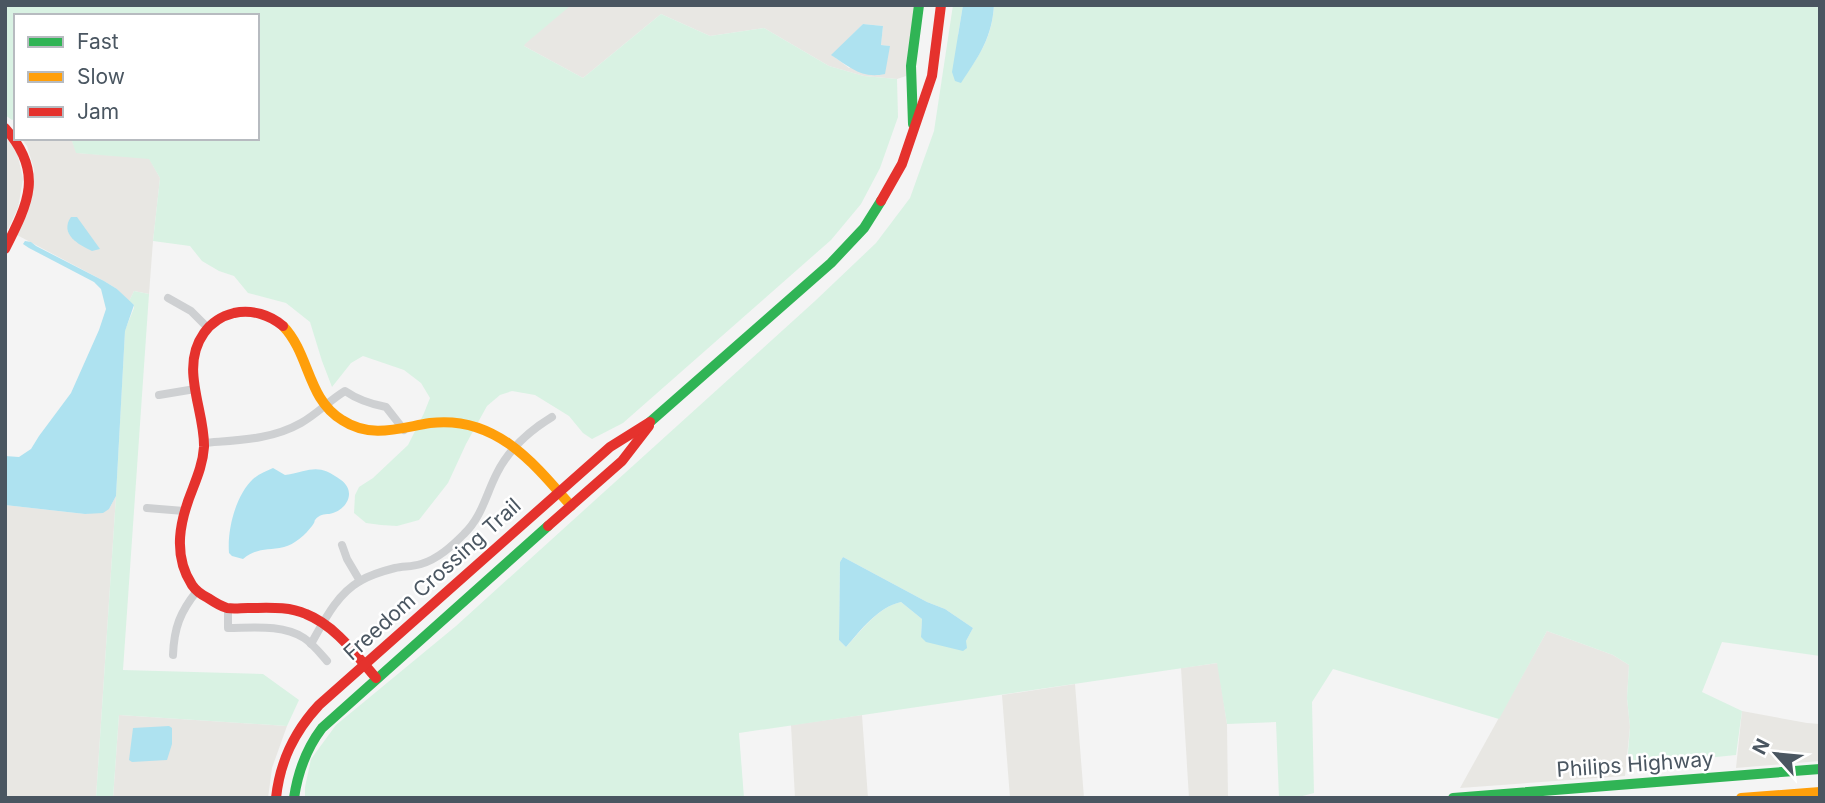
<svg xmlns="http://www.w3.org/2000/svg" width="1825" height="803" viewBox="0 0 1825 803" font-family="Inter,sans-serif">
	<rect width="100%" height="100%" fill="#f4f4f4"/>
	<g fill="#e8e7e3" fill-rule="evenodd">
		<path d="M565,5H915L906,76L897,79L864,76L829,66L764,28L710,36L661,14L583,78L524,46V44L569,6ZM863,24L883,26L881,45L889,46L849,68L832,55Z"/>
		<polygon points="5,135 17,152 23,179 18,208 8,229 5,228"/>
		<polygon points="21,138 71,138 77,153 149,158 160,178 153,241 149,294 134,291 129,301 117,289 104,281 17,235 27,214 32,197 34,169 27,146"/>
		<polygon points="116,496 96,798 5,798 5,505 85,514 109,509"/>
		<polygon points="1547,631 1613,655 1629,665 1627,698 1630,727 1625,776 1460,788"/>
		<polygon points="1218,663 1227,724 1228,798 1189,798 1181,668"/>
		<polygon points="1075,684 1084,798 1010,798 1002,695"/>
		<polygon points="1742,711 1807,723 1820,724 1820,761 1736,768"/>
		<polygon points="119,715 287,726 272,768 268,798 113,798"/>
		<polygon points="862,715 868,798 795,798 791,725"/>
	</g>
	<g fill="#d9f2e3" fill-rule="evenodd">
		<polygon points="5,5 565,5 570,6 525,44 524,46 583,78 661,14 710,36 764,28 829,66 864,76 897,79 898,117 880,168 861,204 831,240 623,423 592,439 583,433 569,416 535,395 512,391 500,395 487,406 466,444 448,483 419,520 397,526 381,525 366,523 354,513 355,495 359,487 373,478 408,445 424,413 430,398 421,383 404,370 363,356 351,363 332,387 322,361 310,322 286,303 248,293 234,276 219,271 202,261 190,246 153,241 160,178 149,159 76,153 71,138 257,138 257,16 16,16 16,118 12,120 5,115"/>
		<path d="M953,5H963L958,35L960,83C979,56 992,39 994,5H1820V656L1722,642L1702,692L1742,711L1736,755L1627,766L1630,727L1627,698L1629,665L1613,655L1547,631L1499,719L1333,669L1312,702L1314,793L1295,798H1279L1276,722L1227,724L1217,663L739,733L744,798H305V787L311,759L336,725L456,626L815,301L876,243L910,198L934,131ZM843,557L927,602L945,609L973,628L966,641L921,637L922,619L901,602C878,607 862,630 846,647L839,640L840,562Z"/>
		<polygon points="134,291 149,294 123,670 263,674 299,700 287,726 119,715 113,798 96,798 116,496 125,330 134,308 134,305 129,301"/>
	</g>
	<g fill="#aee2f0">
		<path d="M963,5H994C992,38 979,56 961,83L955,81L952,72Z"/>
		<path d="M863,24L883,26L881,45L890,46L885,74C861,79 850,67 831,55Z"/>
		<path d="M71,217H77L100,249L92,251C79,245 59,234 71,217Z"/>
		<polygon points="25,241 31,242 36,246 104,281 117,289 134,305 125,331 116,496 109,509 103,513 85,514 5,505 5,456 19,457 31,449 39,436 71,393 99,330 106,309 101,289 94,282 29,248 23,244"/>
		<path d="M273,468L285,475C311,471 317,462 341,480C356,491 348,508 333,513C328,515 323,513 318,517C312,522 317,520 312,526C306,534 294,545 284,547C267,551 258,547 243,559L232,556L229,553C227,529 236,495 253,479C259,474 266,471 273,468Z"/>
		<path d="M843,557L927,602L945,609L973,628L966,641L967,648L963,651L926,642L921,637L922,619L901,602C878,607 861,630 846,647L839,640L840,562Z"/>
		<polygon points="169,726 172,728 172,744 167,760 132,762 129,760 133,728"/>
	</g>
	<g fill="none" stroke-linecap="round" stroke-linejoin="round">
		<g stroke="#ced0d2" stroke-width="8">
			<polyline points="168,298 191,311 208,328"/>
			<polyline points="159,395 195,389"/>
			<path d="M204,443C238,440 271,440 301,423C317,414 330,400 345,391C358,400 370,404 386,407L404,430"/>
			<polyline points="147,508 184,511"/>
			<polyline points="342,545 347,559 360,581"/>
			<path d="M228,608V628C252,628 282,624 304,638C313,644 320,653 327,661"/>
			<path d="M311,644C324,621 336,595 360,581C370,575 383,571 395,568C403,566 412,567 421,564C438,559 452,546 464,534C482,517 486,494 497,473C509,449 529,431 552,417"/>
			<path d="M173,655C174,628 180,612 197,591"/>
		</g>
		<g stroke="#30b455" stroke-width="10">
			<polyline points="913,124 911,66 919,5"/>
			<polyline points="650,422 831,263 864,228 881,201"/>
			<path d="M294,798C298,771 306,749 322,728L548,526"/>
			<polyline points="1453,798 1820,769"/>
		</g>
		<g stroke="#ff9f0a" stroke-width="10">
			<path d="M283,326C310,354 307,399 342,420C371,439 399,428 430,423C495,415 533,462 571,506"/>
			<polyline points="1741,798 1820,792"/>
		</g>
		<g stroke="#e5322d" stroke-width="10">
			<path d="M5,128C44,172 29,202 5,249"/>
			<polyline points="881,201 902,164 932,76 941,5"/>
			<path d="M283,326C270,315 252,309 234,313C222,316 211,323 204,333C179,368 205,410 204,447C203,462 198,475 193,488C180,520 172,554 192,585C196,591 202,595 208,598C214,602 220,606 227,608C234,609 241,608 248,608C267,608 288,606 306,614C336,626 356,655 376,678"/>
			<polyline points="548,526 622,461 649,426"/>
			<path d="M276,798C280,761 294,732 319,705L610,447L650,422"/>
		</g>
	</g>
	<g text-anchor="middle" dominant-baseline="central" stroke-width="5" stroke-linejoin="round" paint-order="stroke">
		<g font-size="21" fill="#4a5661" stroke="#fff">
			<text transform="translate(432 579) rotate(-42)">Freedom Crossing Trail</text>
			<text transform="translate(1635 764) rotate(-4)">Philips Highway</text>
		</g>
	</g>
	<rect width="1825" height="803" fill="none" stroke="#4a5661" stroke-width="14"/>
	<rect x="14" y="14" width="245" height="126" fill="#ffffff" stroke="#b7bbc0" stroke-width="2"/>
	<rect x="28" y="37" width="35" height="10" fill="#30b455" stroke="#b7bbc0" stroke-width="2"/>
	<text x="77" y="49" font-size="21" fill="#4a5661">Fast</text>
	<rect x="28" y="72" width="35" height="10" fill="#ff9f0a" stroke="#b7bbc0" stroke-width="2"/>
	<text x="77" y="84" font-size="21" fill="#4a5661">Slow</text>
	<rect x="28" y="107" width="35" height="10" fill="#e5322d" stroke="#b7bbc0" stroke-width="2"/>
	<text x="77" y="119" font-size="21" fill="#4a5661">Jam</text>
	<g transform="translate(1776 754) rotate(297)" stroke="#ffffff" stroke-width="5" paint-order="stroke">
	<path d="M0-5L12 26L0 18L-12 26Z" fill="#4a5661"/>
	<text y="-10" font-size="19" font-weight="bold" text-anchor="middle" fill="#4a5661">N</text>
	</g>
</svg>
